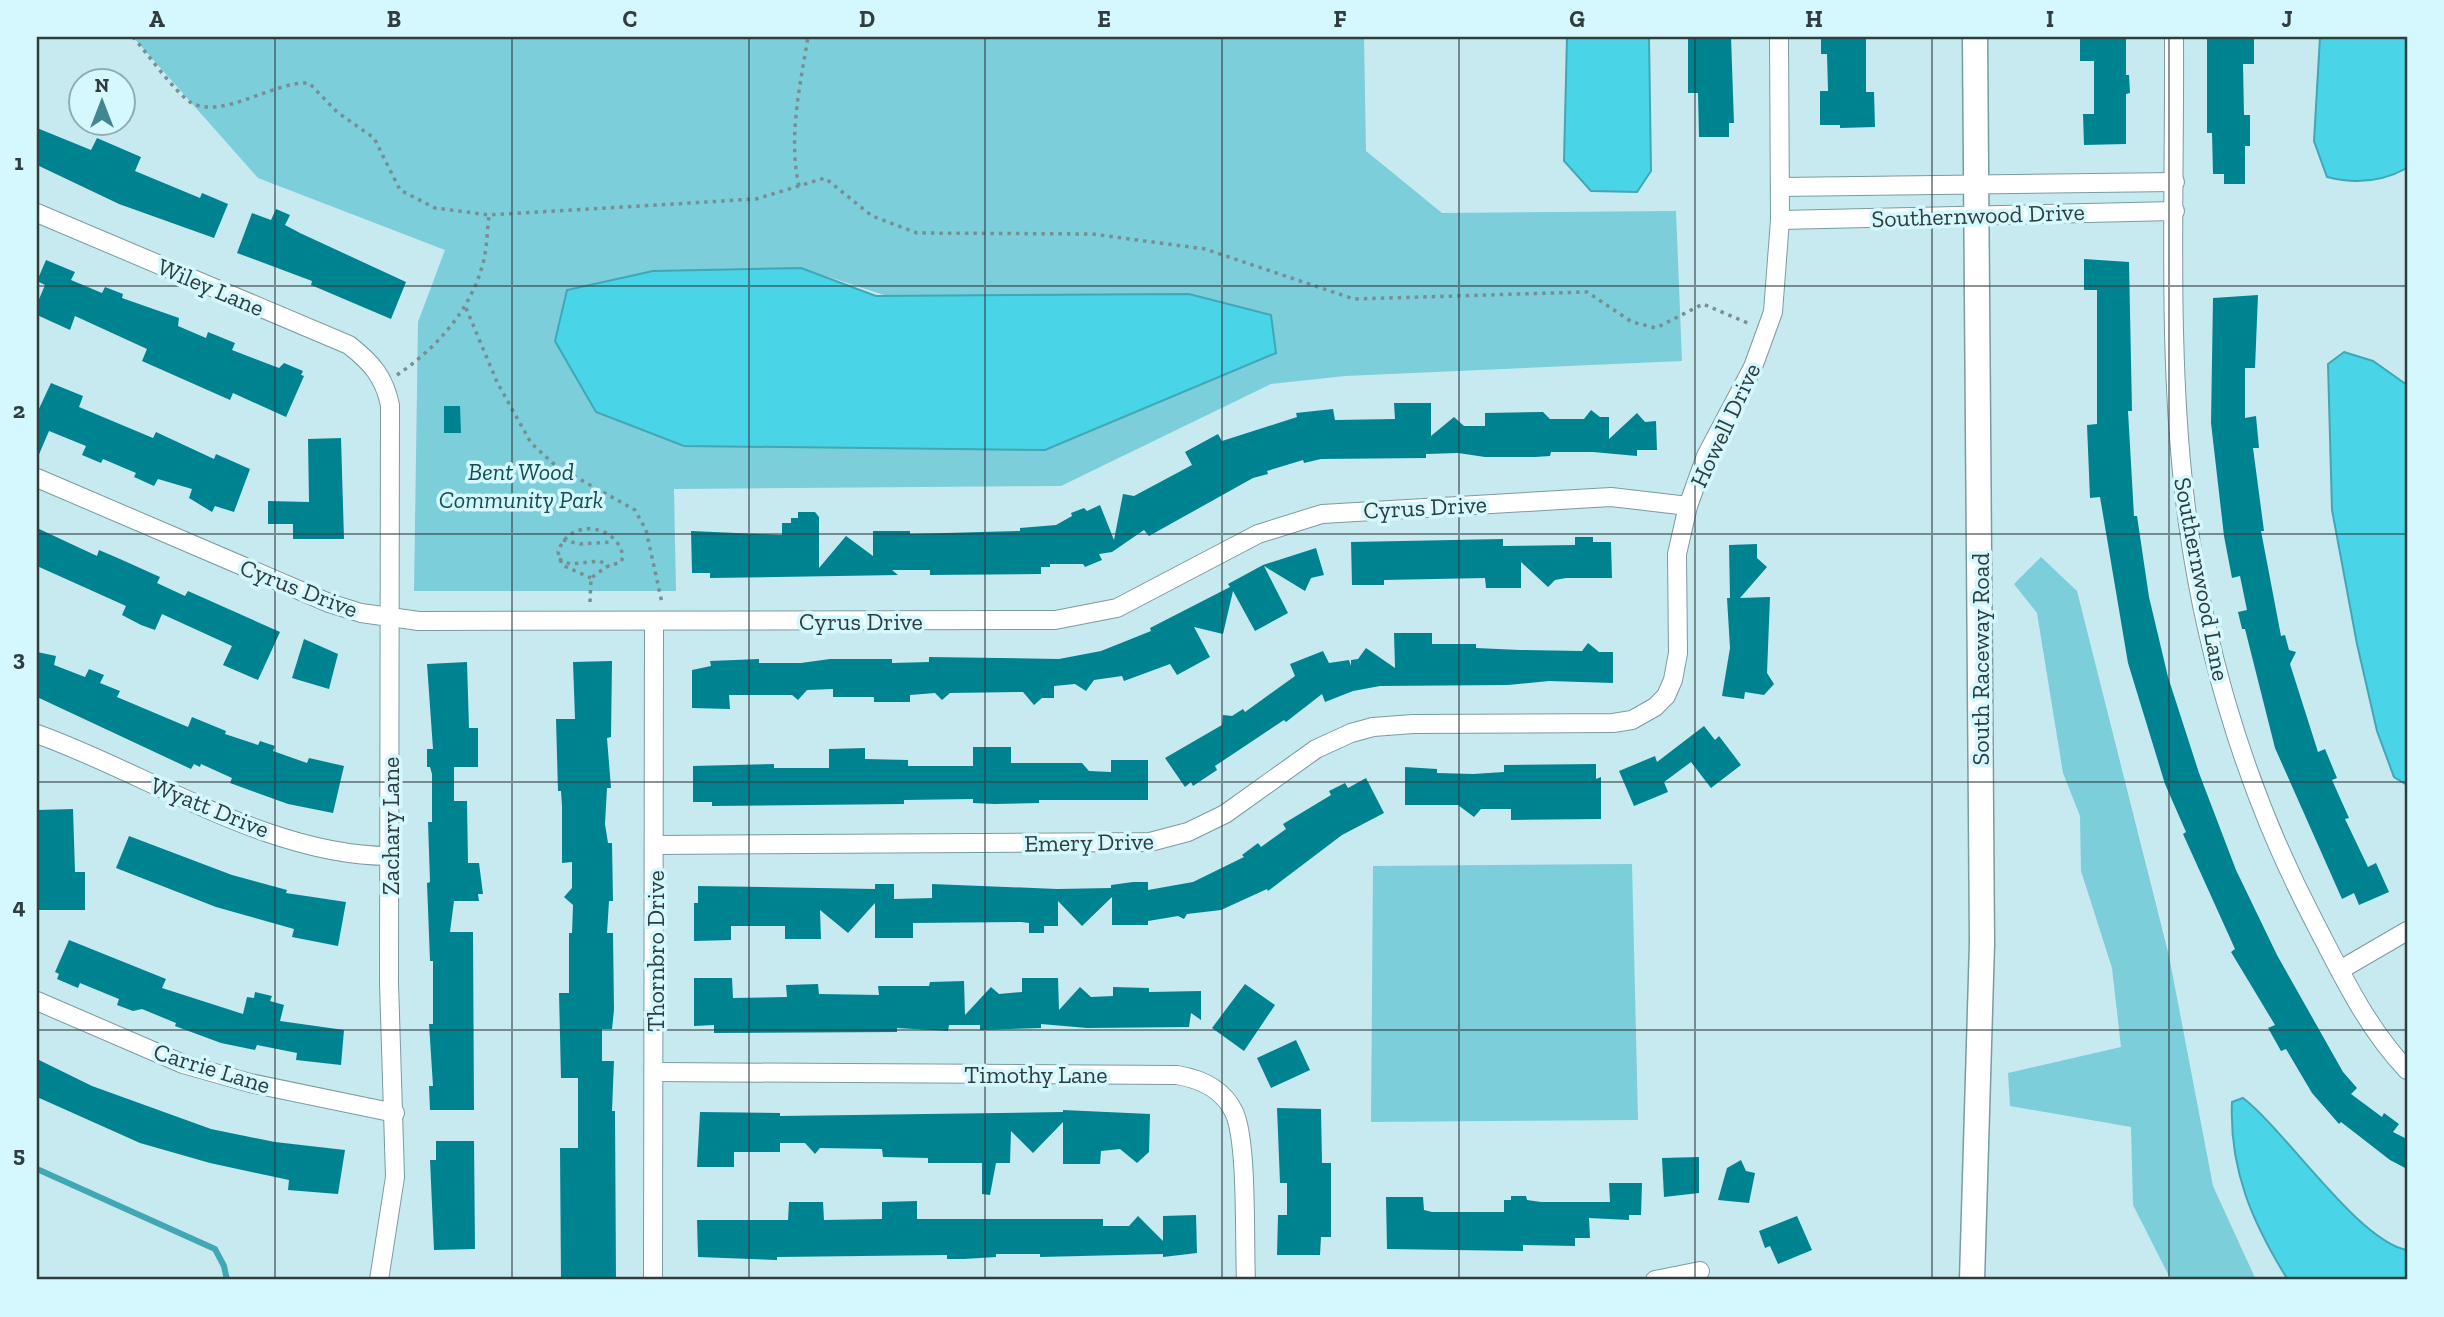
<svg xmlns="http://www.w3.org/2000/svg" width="2444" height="1317" viewBox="0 0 2444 1317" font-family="'Zilla Slab',serif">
	<rect width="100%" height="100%" fill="#c7eaf0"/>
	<g fill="#7bceda" fill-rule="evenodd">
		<path d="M133,37H1364L1366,151L1442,213L1676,211L1682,361L1345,376L1271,384L1061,486L674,489L676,591H414L418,322L445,250L258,178ZM801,268L887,296L954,298L555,341Z"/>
		<polygon points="2041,557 2077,591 2169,956 2213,1186 2256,1280 2171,1280 2133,1205 2131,1127 2010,1106 2008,1073 2121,1047 2112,968 2081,871 2080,816 2063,773 2037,613 2014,584"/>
		<polygon points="1632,864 1638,1120 1371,1122 1373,866"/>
	</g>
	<g fill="#49d5e7" stroke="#41a7b5" stroke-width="2">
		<polygon points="1567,37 1649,37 1651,171 1637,192 1591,191 1564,161"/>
		<path d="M2320,37H2407V168C2382,182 2354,184 2327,177L2314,141Z"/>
		<polygon points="801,268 876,296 1189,294 1271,315 1276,353 1045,450 684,446 596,412 555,341 567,290 653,271"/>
		<polygon points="2344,352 2373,361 2407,385 2407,785 2394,777 2377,731 2357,644 2332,510 2328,364"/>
		<path d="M2243,1098C2286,1131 2358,1241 2407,1250V1280H2288C2253,1224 2229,1170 2232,1102Z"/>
	</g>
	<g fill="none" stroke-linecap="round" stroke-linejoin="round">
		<polyline stroke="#41a7b5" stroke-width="6" points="37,1169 215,1249 224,1266 227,1280"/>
	</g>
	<g fill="#008390">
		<polygon points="1688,37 1731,37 1734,123 1729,123 1729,137 1699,137 1698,93 1688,93"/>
		<polygon points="1821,37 1866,37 1866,92 1874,92 1875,127 1840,128 1840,125 1820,125 1820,91 1828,91 1827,54 1821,54"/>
		<polygon points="2080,37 2126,37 2126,75 2129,75 2130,93 2126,94 2126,144 2084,145 2083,114 2094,114 2094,61 2080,61"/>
		<polygon points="2207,37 2254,37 2254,64 2243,64 2244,115 2250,115 2250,146 2245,146 2245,184 2224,184 2224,174 2213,174 2212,133 2207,133"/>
		<polygon points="37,128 91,150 97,138 141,157 135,171 200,198 202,193 228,204 214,238 119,204 37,165"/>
		<polygon points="276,209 290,215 285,225 300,233 406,282 391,319 311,285 312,281 237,253 252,213 271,220"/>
		<polygon points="2084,259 2129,262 2132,411 2128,411 2134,516 2137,516 2149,597 2168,677 2199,773 2236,870 2277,955 2343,1072 2357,1088 2351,1094 2382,1117 2384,1113 2399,1124 2393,1132 2407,1139 2407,1169 2390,1160 2341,1122 2339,1124 2312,1093 2286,1049 2281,1051 2268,1028 2275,1025 2231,952 2235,949 2183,834 2186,832 2165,784 2128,663 2100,497 2090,498 2087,425 2097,424 2097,290 2084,290"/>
		<polygon points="46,260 75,272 71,280 102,293 105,287 123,294 122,298 179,318 178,326 206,338 208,332 235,343 232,350 279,368 284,363 303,371 301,375 304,376 286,417 233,393 230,400 142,361 147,349 75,316 70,330 37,315 37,304 45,285 37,281"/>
		<polygon points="2258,295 2255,368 2245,368 2245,418 2256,416 2259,448 2253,448 2264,531 2261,531 2281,636 2285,635 2289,650 2296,652 2290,664 2318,752 2325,749 2337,778 2332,780 2349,818 2345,819 2368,867 2376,863 2389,892 2359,905 2354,893 2342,899 2275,748 2245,629 2242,629 2238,612 2247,610 2240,576 2232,578 2224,536 2211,423 2213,298"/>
		<polygon points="51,383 83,396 79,407 153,438 156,432 214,459 216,454 250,469 234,512 215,506 212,512 189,498 192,489 158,479 154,486 134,477 136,473 103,459 101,463 82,455 86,446 49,431 37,459 37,413"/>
		<polygon points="1394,403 1431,403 1431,436 1454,417 1464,426 1485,426 1485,413 1543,412 1550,419 1584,419 1591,410 1600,417 1609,417 1609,439 1637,413 1645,422 1656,421 1657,450 1637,450 1637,456 1593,452 1551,452 1550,456 1535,457 1485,457 1458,453 1426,454 1426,458 1321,459 1304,463 1303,460 1267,471 1268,474 1253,478 1149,536 1144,530 1112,552 1099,554 1102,560 1085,567 1083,564 1050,564 1050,567 1041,567 1041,574 930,575 930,570 892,570 898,575 710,578 710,573 692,573 691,531 782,535 782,523 791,523 791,518 798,518 798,512 815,512 819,517 819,568 846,536 873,556 873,531 910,531 910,534 1020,531 1020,528 1056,525 1072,516 1071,513 1084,508 1087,511 1100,505 1114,540 1123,494 1134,496 1192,465 1185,452 1218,434 1222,441 1297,417 1296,413 1333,409 1335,420 1395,419"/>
		<polygon points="444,406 460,406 461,433 444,433"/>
		<polygon points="341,438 344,539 293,539 293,524 268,524 268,501 309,502 308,439"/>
		<polygon points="37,528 97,556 99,550 120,559 160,577 157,583 185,596 188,591 280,632 258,680 223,665 232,646 162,614 155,630 141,625 122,615 126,606 37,566"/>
		<polygon points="1575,537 1593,537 1593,542 1611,542 1612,578 1566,578 1555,580 1548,587 1521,562 1521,588 1486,588 1485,578 1384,580 1384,585 1352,585 1351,542 1503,539 1503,546 1575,545"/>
		<polygon points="1757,544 1757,558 1767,567 1740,598 1770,597 1767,673 1774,684 1764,695 1745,692 1744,699 1722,696 1730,648 1727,598 1730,598 1729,545"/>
		<polygon points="1316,548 1324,575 1311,578 1305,591 1264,566 1288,613 1255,631 1233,591 1223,634 1194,627 1210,657 1177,675 1170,664 1124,681 1122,676 1094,680 1086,691 1075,684 1054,686 1054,698 1042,698 1034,705 1023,692 950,693 942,700 935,693 910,695 910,702 874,702 874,697 833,697 833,689 807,690 798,700 792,695 729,695 730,709 692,708 692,670 711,666 710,661 759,659 759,663 801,663 830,659 892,659 892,663 929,662 929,657 1059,659 1101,651 1151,631 1150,628 1230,587 1228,584 1263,565"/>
		<polygon points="1394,633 1432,633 1432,644 1476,644 1476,648 1520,650 1582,651 1588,643 1599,652 1613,652 1613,683 1549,681 1508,685 1380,686 1353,691 1325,702 1322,694 1286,722 1284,720 1215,766 1217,770 1193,786 1191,782 1185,787 1165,758 1222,725 1223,715 1232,716 1243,709 1245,712 1295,676 1290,664 1323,651 1329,663 1349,660 1351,666 1351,660 1358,659 1366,648 1395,668"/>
		<polygon points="304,639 338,654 329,689 292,678"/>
		<polygon points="37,652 56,656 54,665 85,677 89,669 104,675 100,683 120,691 117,697 188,727 192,717 226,731 225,734 258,745 260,741 275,746 273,751 307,763 309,758 344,766 333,813 288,804 230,783 232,778 201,764 200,767 194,764 191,769 37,697"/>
		<polygon points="612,661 611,737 607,738 611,788 607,788 605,824 608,843 612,843 613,901 609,901 607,933 613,933 614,1010 612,1029 602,1029 602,1061 614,1061 612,1111 615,1111 616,1280 561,1280 560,1148 578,1148 578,1078 561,1078 559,993 569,993 569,933 572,933 573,905 564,897 572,888 572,862 562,863 562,806 561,791 558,791 556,719 575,719 573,662"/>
		<polygon points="467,662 469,728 478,728 478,767 454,767 454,801 467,801 468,863 479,863 483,894 478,894 479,901 454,901 450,932 473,932 474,1110 430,1110 429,1086 433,1086 429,1024 433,1024 433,961 430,961 427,883 430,882 428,822 432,822 432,774 430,767 427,767 427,749 433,749 427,664"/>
		<polygon points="1704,726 1715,740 1719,736 1741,765 1711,788 1691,762 1664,782 1668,792 1634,806 1619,771 1655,756 1657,762"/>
		<polygon points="973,747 1011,747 1011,763 1082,763 1089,771 1111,772 1111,760 1148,760 1148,800 1039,800 1039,803 994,804 973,803 973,799 904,800 904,804 712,806 712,802 693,802 693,766 774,764 774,768 829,768 829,749 865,748 865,759 908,760 908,766 973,766"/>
		<polygon points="1596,764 1596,779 1601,777 1601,819 1511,820 1511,809 1481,809 1474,817 1458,805 1405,805 1405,767 1437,769 1437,773 1473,774 1504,772 1504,765"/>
		<polygon points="1366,778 1384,813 1342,835 1268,891 1267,889 1221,910 1187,914 1184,919 1178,916 1148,921 1148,925 1112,925 1112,897 1082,926 1058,901 1058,926 1044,926 1044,933 1029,933 1029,923 1021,922 913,923 913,938 875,938 875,903 848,933 820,910 821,939 785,939 785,926 731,926 731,940 694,941 694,903 698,903 698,886 875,889 875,884 894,884 894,899 932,898 932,884 1057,889 1111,888 1111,885 1133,882 1148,882 1148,890 1193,882 1244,857 1242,855 1258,843 1261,847 1286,829 1283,824 1331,795 1329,791 1345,783 1348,788"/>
		<polygon points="73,809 75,872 85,872 85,910 38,910 37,810"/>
		<polygon points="129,836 232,875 287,890 286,893 346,902 338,946 292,937 294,929 216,907 116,868"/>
		<polygon points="69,940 166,979 162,988 243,1014 247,997 254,998 255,992 272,996 270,1001 284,1005 280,1021 344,1030 341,1065 296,1060 297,1053 257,1045 255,1050 221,1043 175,1026 176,1023 142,1009 133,1011 117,1005 119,999 80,983 78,988 57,979 59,974 55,972"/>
		<polygon points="694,978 732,978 733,998 787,997 786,985 818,984 819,994 879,995 878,986 929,986 930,982 964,981 965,1015 991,987 999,994 1022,992 1022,978 1058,978 1059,1010 1080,987 1091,997 1113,996 1113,987 1149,988 1149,992 1201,991 1201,1020 1191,1013 1189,1027 1087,1028 1041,1024 1041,1028 980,1030 980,1025 949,1025 948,1031 897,1028 897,1032 714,1033 714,1025 694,1026"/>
		<polygon points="1245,984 1275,1005 1244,1051 1212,1028"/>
		<polygon points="1296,1040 1310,1070 1271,1088 1257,1058"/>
		<polygon points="37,1059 92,1086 211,1129 275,1142 345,1150 338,1194 288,1190 289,1180 210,1163 140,1143 37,1097"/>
		<polygon points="1277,1108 1321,1109 1322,1163 1331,1163 1331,1237 1321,1237 1320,1255 1277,1255 1278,1215 1287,1215 1287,1183 1280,1183"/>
		<polygon points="1063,1110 1150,1114 1149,1152 1137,1163 1120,1149 1101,1151 1100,1164 1063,1164 1063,1122 1033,1153 1011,1131 1010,1163 996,1163 990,1195 982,1194 982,1163 928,1163 928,1158 883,1157 882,1149 820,1148 815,1154 805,1143 780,1143 780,1152 734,1152 734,1167 697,1167 700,1112 780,1113 780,1116 1063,1112"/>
		<polygon points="436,1141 474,1141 475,1249 434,1250 430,1160 436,1160"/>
		<polygon points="1699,1157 1699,1193 1664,1197 1662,1158"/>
		<polygon points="1741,1160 1746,1171 1755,1173 1749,1203 1718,1200 1727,1168"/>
		<polygon points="1609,1183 1642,1183 1641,1215 1629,1215 1629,1220 1589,1218 1590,1238 1575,1238 1575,1246 1523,1245 1523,1251 1387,1249 1386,1197 1423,1197 1424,1210 1432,1212 1504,1212 1504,1200 1511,1200 1511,1196 1526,1196 1527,1200 1541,1202 1610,1202"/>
		<polygon points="917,1201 917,1219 1103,1219 1103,1226 1129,1226 1138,1216 1163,1241 1163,1216 1196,1215 1197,1253 1163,1257 1163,1254 1040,1257 1040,1254 996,1254 996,1257 964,1259 947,1259 947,1255 777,1257 777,1260 698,1257 697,1220 788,1220 789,1202 823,1202 824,1220 882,1219 882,1202"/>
		<polygon points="1797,1216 1812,1250 1778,1264 1770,1246 1765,1248 1759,1231"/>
	</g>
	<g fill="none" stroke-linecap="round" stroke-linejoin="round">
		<g stroke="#7a9ba0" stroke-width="20">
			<g id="street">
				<path d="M2174,37C2175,179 2168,331 2182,472C2197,629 2242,784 2315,923C2342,975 2367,1028 2407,1070"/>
				<polyline points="1780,187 2175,182"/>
				<path d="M37,213L349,345C372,363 384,377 390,405L389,983L395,1177L379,1280"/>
				<polyline points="1780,220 2175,211"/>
				<polyline points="37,478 329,603 361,613 419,621 1055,620 1117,608 1258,534 1322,514 1611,497 1688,506"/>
				<path d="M37,734C149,774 268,856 390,856"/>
				<polyline points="656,845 1150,842 1188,832 1225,814 1316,749 1351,733 1373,727 1413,724 1613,723 1632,720 1655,707 1666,696 1673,680 1678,653 1677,554 1688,506 1706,456 1753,367 1773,312 1780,220 1779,37"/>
				<polyline points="2340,970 2407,931"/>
				<polyline points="37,1001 183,1064 250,1083 395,1113"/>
				<path d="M654,1072L1177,1075C1201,1079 1223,1089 1234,1112C1248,1142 1244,1243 1246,1280"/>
				<polyline points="653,1280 654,621"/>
				<polyline points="1655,1280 1700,1271"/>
			</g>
		</g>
		<g stroke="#7a9ba0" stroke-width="27">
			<polyline id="secondary" points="1972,1280 1982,943 1975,37"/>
		</g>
		<g stroke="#778f93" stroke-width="3.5" stroke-dasharray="3.5 5" stroke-linecap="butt">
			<path d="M133,37C147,53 174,91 190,102C221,121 273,81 309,83L337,112L374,138L400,190L435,208L489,215L756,199L825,178L872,216L917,233L1092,234L1205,249L1354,299L1587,292L1632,322L1656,328L1703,304L1750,324"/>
			<path d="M799,186C788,137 800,86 808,37"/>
			<polyline points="466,308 497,382 531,443 556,466 635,510 646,530 662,603"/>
			<path d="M397,375C434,350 468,313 481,270C487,253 487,232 489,215"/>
			<polyline points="563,540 580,544 613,542"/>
			<polyline points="559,559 570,564 600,561 609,567"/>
			<path d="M590,602L591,578L606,567L621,562L623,557C618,524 569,517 558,552L562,565L591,578"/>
		</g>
		<use href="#street" stroke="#fff" stroke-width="18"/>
		<use href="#secondary" stroke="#fff" stroke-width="24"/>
	</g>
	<path fill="none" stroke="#2f3d3f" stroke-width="2" stroke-opacity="0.55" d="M275,37V1280M512,37V1280M749,37V1280M985,37V1280M1222,37V1280M1459,37V1280M1695,37V1280M1932,37V1280M2169,37V1280M37,286H2407M37,534H2407M37,782H2407M37,1030H2407"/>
	<g text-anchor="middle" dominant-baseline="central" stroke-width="7" stroke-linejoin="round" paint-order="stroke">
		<g font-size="24" fill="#2f3d3f" stroke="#d4f8fd">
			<text transform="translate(1978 215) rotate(-2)">Southernwood Drive</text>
			<text transform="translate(211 287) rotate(23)">Wiley Lane</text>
			<text transform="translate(1725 425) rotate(-65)">Howell Drive</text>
			<text transform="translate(1425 507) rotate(-3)">Cyrus Drive</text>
			<text transform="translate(2202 579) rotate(79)">Southernwood Lane</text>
			<text transform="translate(299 588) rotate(21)">Cyrus Drive</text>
			<text x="861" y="621">Cyrus Drive</text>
			<text transform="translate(1980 659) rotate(-90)">South Raceway Road</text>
			<text transform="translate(210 807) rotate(22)">Wyatt Drive</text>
			<text transform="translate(390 826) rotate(-90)">Zachary Lane</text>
			<text transform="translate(1089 842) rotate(-1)">Emery Drive</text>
			<text transform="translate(655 951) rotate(-90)">Thornbro Drive</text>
			<text transform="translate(212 1068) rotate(17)">Carrie Lane</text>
			<text x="1036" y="1074">Timothy Lane</text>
		</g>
		<g font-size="24" font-style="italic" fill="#124e55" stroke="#d4f8fd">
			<text x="521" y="471">Bent Wood<tspan x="521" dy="28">Community Park</tspan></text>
		</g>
	</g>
	<rect width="2444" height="1317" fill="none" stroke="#d4f8fd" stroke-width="77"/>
	<g transform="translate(102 102)"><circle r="33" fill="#d4f8fd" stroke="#92adb1" stroke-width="2"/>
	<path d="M0-5L12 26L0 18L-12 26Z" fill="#418791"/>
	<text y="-10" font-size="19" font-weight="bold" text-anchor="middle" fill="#2f3d3f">N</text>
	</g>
	<rect x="38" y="38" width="2368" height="1240" fill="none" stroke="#2f3d3f" stroke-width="2.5"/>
	<g font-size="23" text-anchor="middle" font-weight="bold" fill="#2f3d3f">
		<text x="157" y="27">A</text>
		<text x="394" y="27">B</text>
		<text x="630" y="27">C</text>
		<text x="867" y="27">D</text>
		<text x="1104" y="27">E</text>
		<text x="1340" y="27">F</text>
		<text x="1577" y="27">G</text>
		<text x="1814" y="27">H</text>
		<text x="2050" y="27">I</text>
		<text x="2287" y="27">J</text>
		<text x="19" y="170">1</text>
		<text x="19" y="418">2</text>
		<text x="19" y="666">3</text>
		<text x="19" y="914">4</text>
		<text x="19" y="1162">5</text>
	</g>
</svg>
